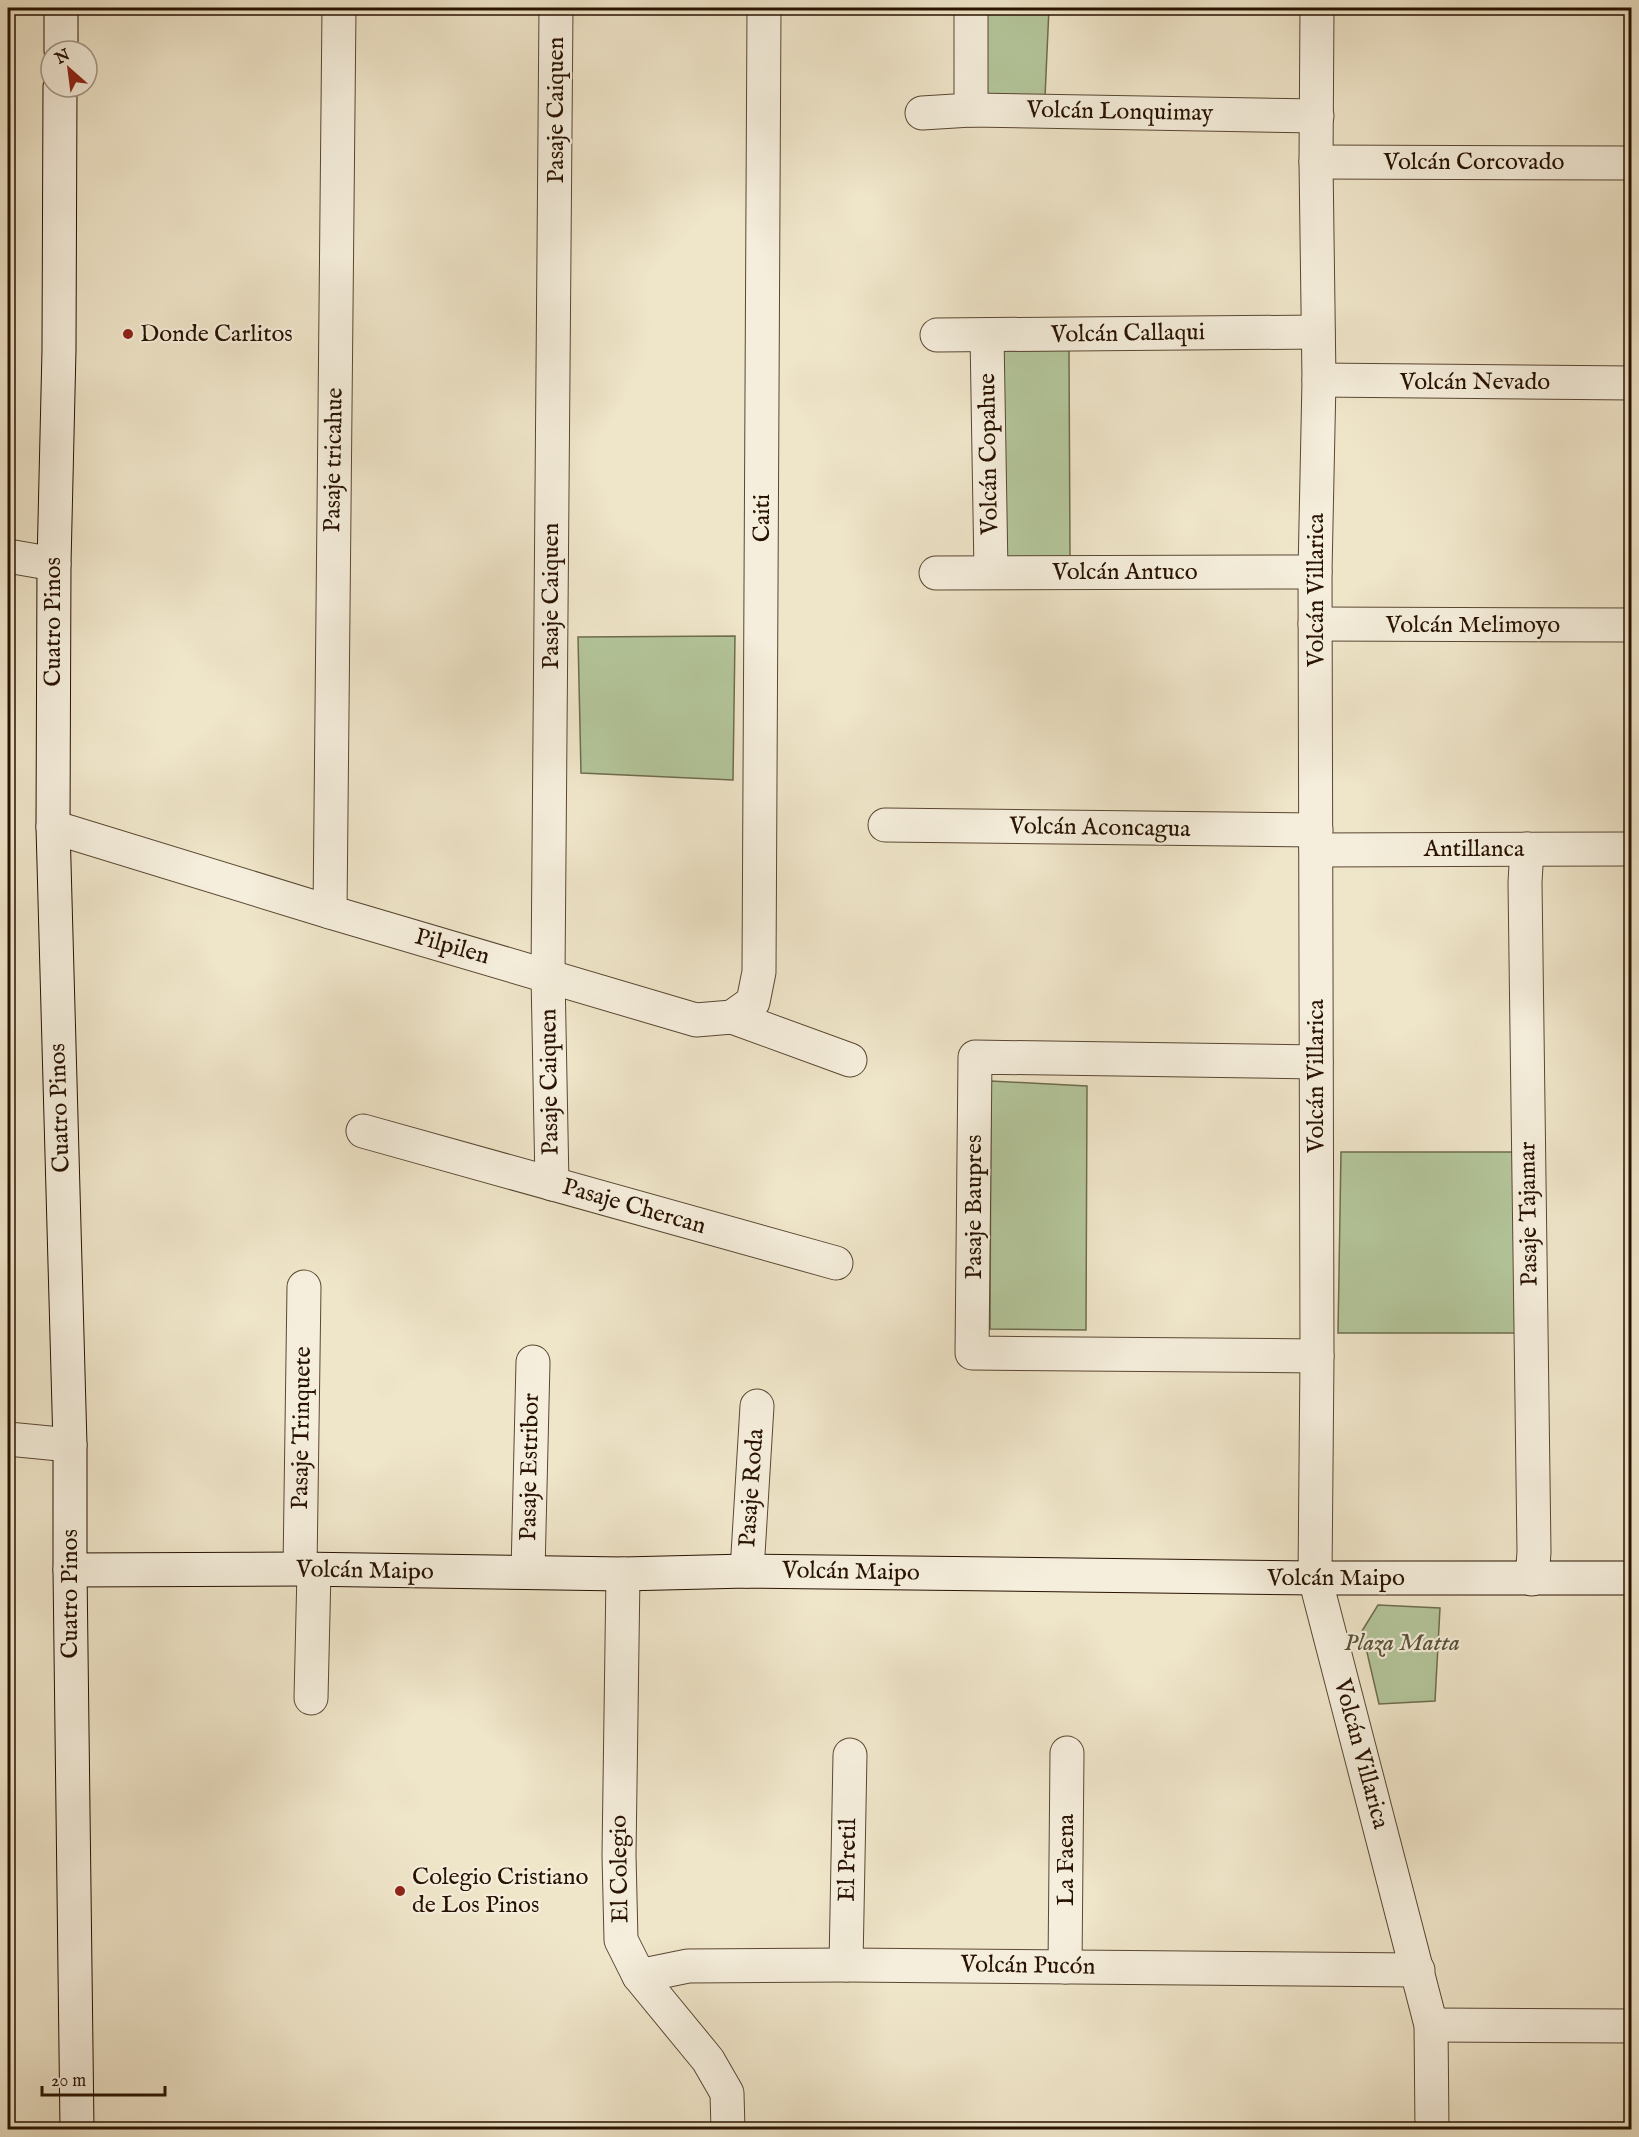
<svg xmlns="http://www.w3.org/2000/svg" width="1639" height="2137" viewBox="0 0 1639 2137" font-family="'IM FELL English',serif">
	<rect width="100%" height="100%" fill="#efe5c9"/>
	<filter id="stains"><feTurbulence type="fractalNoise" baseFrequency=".00333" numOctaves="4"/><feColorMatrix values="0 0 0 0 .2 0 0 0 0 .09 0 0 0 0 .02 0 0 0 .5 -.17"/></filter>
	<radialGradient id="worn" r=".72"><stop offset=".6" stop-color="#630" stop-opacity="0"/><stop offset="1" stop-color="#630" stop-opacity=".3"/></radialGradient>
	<g fill="#b4c69b" stroke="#6e6c4e" stroke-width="1.5">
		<polygon points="971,8 1049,8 1045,97 969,99"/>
		<polygon points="1069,350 1070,557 1002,560 1002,351"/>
		<polygon points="735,636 733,780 581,773 578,637"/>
		<polygon points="991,1081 1087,1086 1086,1330 990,1329"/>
		<polygon points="1341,1152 1513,1152 1516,1333 1338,1333"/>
		<polygon points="1378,1605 1440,1608 1435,1701 1379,1704 1362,1631"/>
	</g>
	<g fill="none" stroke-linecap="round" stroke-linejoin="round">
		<g stroke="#5a4732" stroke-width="35">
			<g id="street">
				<polyline points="1317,8 1316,162 1319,380 1315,572 1317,1356 1315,1578 1431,2025 1432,2130"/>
				<polyline points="971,110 971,8"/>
				<polyline points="922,113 971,110 1317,116"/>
				<polyline points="1316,162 1632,163"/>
				<polyline points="937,335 1318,332"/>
				<polyline points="987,335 991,572"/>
				<polyline points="1319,380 1632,383"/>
				<polyline points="8,556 54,564"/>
				<polyline points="936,573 1315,572"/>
				<polyline points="1315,624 1632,625"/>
				<polyline points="885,825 1316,830"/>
				<polyline points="53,827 330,912 696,1020 732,1017 850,1060"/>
				<polyline points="1527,849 1525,882 1534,1552 1532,1579"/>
				<polyline points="1316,850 1632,849"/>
				<polyline points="330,912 339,8"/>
				<polyline points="732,1017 753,1002 759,972 764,8"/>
				<polyline points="1316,1062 975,1057 972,1353 1317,1356"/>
				<polyline points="363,1131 836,1263"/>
				<polyline points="552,1184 548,975 556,8"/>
				<polyline points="8,1439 70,1445"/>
				<polyline points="300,1569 304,1287"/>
				<polyline points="747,1571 757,1406"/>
				<polyline points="528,1572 533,1362"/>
				<polyline points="623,1574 619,1855 621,1940 639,1976 708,2060 727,2093 728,2130"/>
				<polyline points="311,1698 314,1571"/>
				<polyline points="846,1965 850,1755"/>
				<polyline points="1065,1967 1067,1753"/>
				<polyline points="639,1976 688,1966 846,1965 1418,1970"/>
				<polyline points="1431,2025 1632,2026"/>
			</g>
		</g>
		<g stroke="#281200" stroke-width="35">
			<g id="secondary">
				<polyline points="61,51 61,8"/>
				<polyline points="60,87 59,350 54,564 53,827 70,1445 70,1570 77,2130"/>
				<polyline points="70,1570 300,1569 623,1574 747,1571 1315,1578 1632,1578"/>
			</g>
		</g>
		<use href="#street" stroke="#f5eedc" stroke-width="33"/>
		<use href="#secondary" stroke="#f5eedc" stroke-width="33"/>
	</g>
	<g fill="#8f2418" stroke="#f5eedc" stroke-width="2">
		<circle cx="128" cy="334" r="6"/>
		<circle cx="400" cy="1891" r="6"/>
	</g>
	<g text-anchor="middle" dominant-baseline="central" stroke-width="4.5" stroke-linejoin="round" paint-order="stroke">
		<g font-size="24" fill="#281200" stroke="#f5eedc">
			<text transform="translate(556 110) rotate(-90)">Pasaje Caiquen</text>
			<text transform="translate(1120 112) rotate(1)">Volcán Lonquimay</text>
			<text x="1474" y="162">Volcán Corcovado</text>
			<text transform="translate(1128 334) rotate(-1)">Volcán Callaqui</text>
			<text x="1475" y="382">Volcán Nevado</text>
			<text transform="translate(989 454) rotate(-91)">Volcán Copahue</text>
			<text transform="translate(334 460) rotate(-89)">Pasaje tricahue</text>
			<text transform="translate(762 518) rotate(-90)">Caiti</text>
			<text x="1125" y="572">Volcán Antuco</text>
			<text transform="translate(1316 590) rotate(-90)">Volcán Villarica</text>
			<text transform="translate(551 596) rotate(-90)">Pasaje Caiquen</text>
			<text transform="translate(53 622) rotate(-90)">Cuatro Pinos</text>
			<text x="1473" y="625">Volcán Melimoyo</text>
			<text transform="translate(1100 828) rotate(1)">Volcán Aconcagua</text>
			<text x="1474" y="849">Antillanca</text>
			<text transform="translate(452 947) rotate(16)">Pilpilen</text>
			<text transform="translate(1316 1076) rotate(-90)">Volcán Villarica</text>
			<text transform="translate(550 1082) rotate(-91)">Pasaje Caiquen</text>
			<text transform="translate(60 1108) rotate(-92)">Cuatro Pinos</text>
			<text transform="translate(634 1207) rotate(16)">Pasaje Chercan</text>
			<text transform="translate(974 1207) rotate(-90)">Pasaje Baupres</text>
			<text transform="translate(1529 1214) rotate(-91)">Pasaje Tajamar</text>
			<text transform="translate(302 1428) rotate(-89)">Pasaje Trinquete</text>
			<text transform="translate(530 1467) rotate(-89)">Pasaje Estribor</text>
			<text transform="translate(752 1488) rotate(-86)">Pasaje Roda</text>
			<text transform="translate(365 1571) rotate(1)">Volcán Maipo</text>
			<text transform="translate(851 1572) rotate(1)">Volcán Maipo</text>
			<text x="1336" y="1578">Volcán Maipo</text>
			<text transform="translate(70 1594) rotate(-90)">Cuatro Pinos</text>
			<text transform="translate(1361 1754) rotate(75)">Volcán Villarica</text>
			<text transform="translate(848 1860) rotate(-89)">El Pretil</text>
			<text transform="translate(1066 1860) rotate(-90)">La Faena</text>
			<text transform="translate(620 1869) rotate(-91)">El Colegio</text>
			<text transform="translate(1028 1966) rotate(1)">Volcán Pucón</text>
		</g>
		<g font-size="24" fill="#281200" stroke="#f5eedc" text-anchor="start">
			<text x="140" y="334">Donde Carlitos</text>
			<text x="412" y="1877">Colegio Cristiano<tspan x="412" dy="28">de Los Pinos</tspan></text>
		</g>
		<g font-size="24" font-style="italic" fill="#595136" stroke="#f5eedc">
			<text x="1402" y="1643">Plaza Matta</text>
		</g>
	</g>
	<rect width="1639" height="2137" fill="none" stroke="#efe5c9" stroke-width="30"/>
	<rect x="9" y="9" width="1621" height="2119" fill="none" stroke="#281200" stroke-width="3"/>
	<rect x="15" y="15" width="1609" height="2107" fill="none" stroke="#281200" stroke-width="1.5"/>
	<g transform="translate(69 69) rotate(332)"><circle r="28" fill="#f5eedc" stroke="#a39684" stroke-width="1.5"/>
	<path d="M0-4.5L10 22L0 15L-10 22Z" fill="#8f2418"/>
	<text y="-9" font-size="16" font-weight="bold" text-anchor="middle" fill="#281200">N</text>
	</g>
	<path d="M42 2086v9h123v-9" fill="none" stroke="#281200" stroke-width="3"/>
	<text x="51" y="2086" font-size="18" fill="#281200" stroke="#f5eedc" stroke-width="4.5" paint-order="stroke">20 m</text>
	<rect width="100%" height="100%" filter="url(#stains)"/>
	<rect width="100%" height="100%" fill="url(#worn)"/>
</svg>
